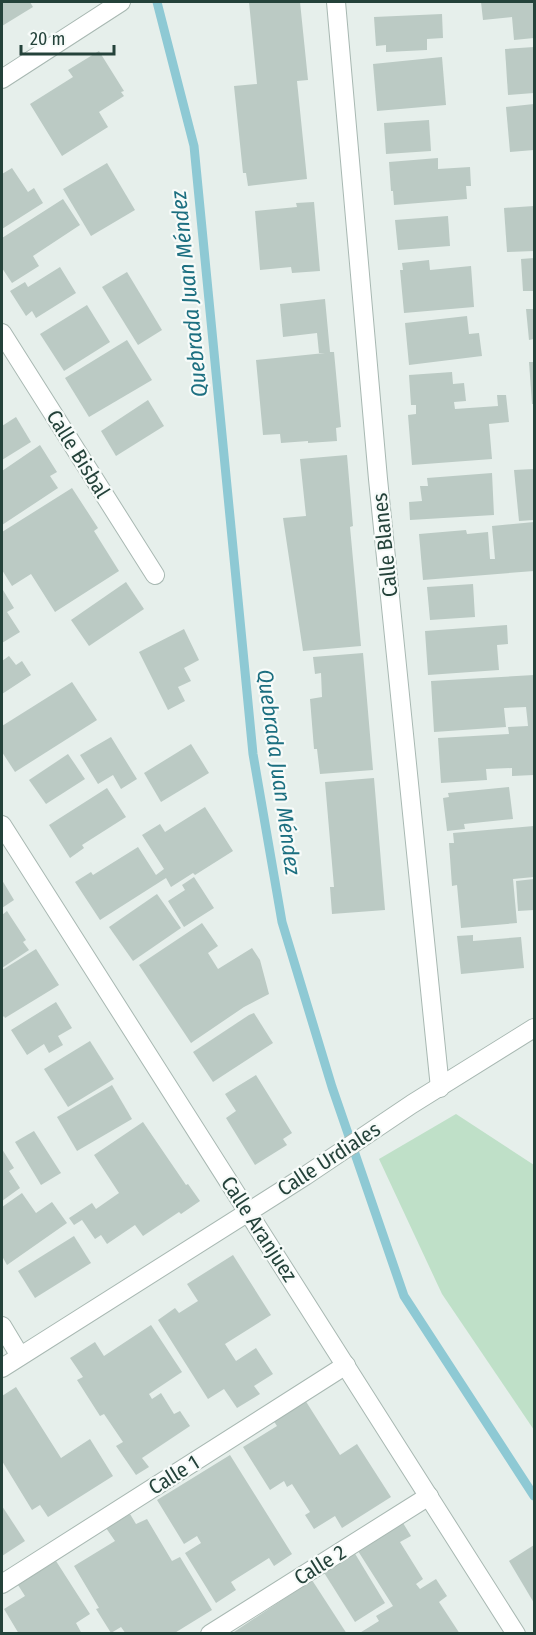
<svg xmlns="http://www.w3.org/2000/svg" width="536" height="1635" viewBox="0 0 536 1635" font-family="'Fira Sans Condensed',sans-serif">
	<rect width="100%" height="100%" fill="#e6efeb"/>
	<polygon fill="#bfe0c8" points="456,1114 534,1165 534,1430 442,1294 379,1159"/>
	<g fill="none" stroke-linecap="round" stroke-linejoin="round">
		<polyline stroke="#8ec9d4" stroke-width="9" points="157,2 194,146 253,754 282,922 332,1087 404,1296 534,1496"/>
	</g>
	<g fill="#bbcac4">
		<polygon points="2,2 30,2 33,7 2,26"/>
		<polygon points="249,2 300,2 308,80 297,81 307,179 248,186 246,173 243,173 234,86 257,84"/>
		<polygon points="481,2 534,2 534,38 514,40 512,17 483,20"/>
		<polygon points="442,14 443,38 427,39 427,50 386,52 386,45 376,46 374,17"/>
		<polygon points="534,47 534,93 508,95 505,49"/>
		<polygon points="99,51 124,91 121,92 124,96 99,112 108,127 62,156 30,104 73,77 68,70"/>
		<polygon points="442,57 446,105 377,111 373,64"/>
		<polygon points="534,104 534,150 510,152 506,107"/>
		<polygon points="429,120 431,151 386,154 384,123"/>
		<polygon points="438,158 438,169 470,167 471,186 466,186 467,199 394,205 393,191 391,191 389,162"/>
		<polygon points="107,163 135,210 91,236 63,189"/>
		<polygon points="12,168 28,192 34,188 43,203 2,229 2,174"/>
		<polygon points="63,199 80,225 33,256 39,266 12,283 2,268 2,238"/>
		<polygon points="314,202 320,271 292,273 291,267 260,270 255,211 297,207 296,203"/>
		<polygon points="534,206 534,251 507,252 504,208"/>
		<polygon points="448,216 450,246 398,250 395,220"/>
		<polygon points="534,258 534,291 523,291 521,259"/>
		<polygon points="429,260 430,270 471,266 474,307 404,313 400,270 403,270 402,263"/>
		<polygon points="60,267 76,293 36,318 32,311 26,316 10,291 25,282 28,287"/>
		<polygon points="127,272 162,330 138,345 102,287"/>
		<polygon points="325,299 330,352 334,352 341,427 336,428 337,441 308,443 308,441 281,443 280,434 263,435 256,360 325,353 319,353 317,333 283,337 280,304"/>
		<polygon points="87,305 110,342 64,371 40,334"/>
		<polygon points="526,309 534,309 534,339 529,340"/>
		<polygon points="467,316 469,334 479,333 482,356 409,365 405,323"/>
		<polygon points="127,340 152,380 89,417 65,378"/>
		<polygon points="529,362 534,362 534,404 532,404"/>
		<polygon points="452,372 453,384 464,383 466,401 454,402 455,409 498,406 497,395 506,395 509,422 489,424 492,459 412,465 408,415 416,414 416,405 411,405 409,375"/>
		<polygon points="148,400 164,426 116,456 101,431"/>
		<polygon points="16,417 31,442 2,460 2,426"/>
		<polygon points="40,445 57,472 50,476 58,488 2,525 2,471"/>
		<polygon points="347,455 353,526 350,527 361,646 303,651 283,518 306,516 300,459"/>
		<polygon points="534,469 534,520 519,521 514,470"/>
		<polygon points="492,473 494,515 410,520 409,502 422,501 420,486 428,486 427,478"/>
		<polygon points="72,488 98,528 94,531 119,571 55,612 31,574 12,586 2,570 3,538 2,532"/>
		<polygon points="534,522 534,571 423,580 419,534 466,530 467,534 488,532 490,559 495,559 492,526"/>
		<polygon points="126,582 144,609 89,646 71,620"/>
		<polygon points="473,584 475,617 430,620 427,587"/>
		<polygon points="3,590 14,608 7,612 20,632 2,643 2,591"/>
		<polygon points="507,625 508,644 497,645 499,670 428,675 425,631"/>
		<polygon points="184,629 199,660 184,668 191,681 178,687 185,701 168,710 139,652"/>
		<polygon points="363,653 373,770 320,774 317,749 314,749 310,699 322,697 321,673 315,674 313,657"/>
		<polygon points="9,656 16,665 22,661 31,675 2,694 2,661"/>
		<polygon points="534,675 534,775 512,776 512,768 486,769 487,780 441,783 438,738 509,734 508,727 528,726 526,707 504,708 506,727 434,732 431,681"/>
		<polygon points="72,682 97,720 15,772 2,752 2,726"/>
		<polygon points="111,737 137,779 121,789 113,775 98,784 80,755"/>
		<polygon points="191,744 209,773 161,802 144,773"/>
		<polygon points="68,754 85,779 46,804 29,780"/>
		<polygon points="374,778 385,910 332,914 330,887 334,887 325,782"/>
		<polygon points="509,787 513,819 464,824 465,829 447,831 443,798 449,797 448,793"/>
		<polygon points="107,788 126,817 82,845 84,848 70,858 49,825"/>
		<polygon points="205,807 233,851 195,875 193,873 171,887 166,878 100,920 75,882 91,872 93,875 138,847 156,875 164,869 142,835 160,824 165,832"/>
		<polygon points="534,826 534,877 513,879 517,923 461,928 457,885 452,886 449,843 454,843 453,833"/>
		<polygon points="194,877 214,908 184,927 168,901 185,890 182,885"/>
		<polygon points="534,879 534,910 518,911 516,881"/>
		<polygon points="2,880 14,900 2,908"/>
		<polygon points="157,894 181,928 133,961 109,927"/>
		<polygon points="7,911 26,940 23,942 29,950 2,968 2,915"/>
		<polygon points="202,923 218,946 208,953 218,969 252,948 260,960 269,994 244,1007 191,1043 139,965"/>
		<polygon points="473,935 473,941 521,937 524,968 461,974 457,936"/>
		<polygon points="36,949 59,985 5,1018 4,1016 2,1018 2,970"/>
		<polygon points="56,1002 72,1028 58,1036 63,1045 49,1053 44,1044 27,1055 11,1030"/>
		<polygon points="254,1013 273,1043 213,1082 193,1052 249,1015"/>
		<polygon points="90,1041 114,1079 68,1107 44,1069"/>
		<polygon points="256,1075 292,1133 283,1139 287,1145 255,1165 226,1118 236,1111 225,1094"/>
		<polygon points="112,1085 132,1119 77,1151 57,1117"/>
		<polygon points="143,1122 186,1185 188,1184 200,1201 181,1214 179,1212 143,1236 135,1225 107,1244 101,1235 95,1239 82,1220 74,1225 69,1218 92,1203 96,1209 119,1193 94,1155"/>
		<polygon points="34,1131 61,1173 41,1185 15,1142"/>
		<polygon points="2,1149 14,1168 9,1171 20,1188 2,1201"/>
		<polygon points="22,1193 36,1213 52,1202 67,1223 7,1265 2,1256 2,1207"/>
		<polygon points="74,1236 91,1263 35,1298 18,1271"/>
		<polygon points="233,1255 271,1315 225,1344 236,1361 256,1348 273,1374 254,1386 260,1394 237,1408 224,1389 208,1399 158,1320 175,1308 179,1313 198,1301 187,1284"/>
		<polygon points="151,1325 182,1372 149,1394 152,1399 161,1393 174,1414 180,1411 190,1426 142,1458 149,1467 136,1475 116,1446 123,1442 104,1414 100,1416 77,1380 83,1377 70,1358 95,1342 104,1356"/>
		<polygon points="16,1387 61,1458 90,1439 113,1476 48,1517 40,1505 32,1510 2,1461 2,1396"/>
		<polygon points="305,1400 340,1455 357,1444 391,1497 342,1528 335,1516 314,1529 305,1515 310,1512 292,1484 287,1487 284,1481 270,1490 243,1447 277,1426 273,1420"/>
		<polygon points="230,1455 292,1554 274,1566 269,1558 231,1582 236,1590 216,1603 185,1553 201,1543 197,1536 184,1544 157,1500"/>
		<polygon points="2,1506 25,1541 2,1556"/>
		<polygon points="130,1514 136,1524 147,1519 172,1561 180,1557 212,1610 173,1634 126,1634 121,1627 111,1633 96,1609 99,1608 74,1566 115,1541 106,1528"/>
		<polygon points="403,1523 411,1536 400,1542 423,1579 416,1584 420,1589 436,1579 447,1596 439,1602 460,1634 358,1634 379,1621 376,1616 393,1606 358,1551"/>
		<polygon points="534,1545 534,1603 509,1561"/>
		<polygon points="354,1552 385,1603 355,1622 323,1571"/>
		<polygon points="56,1561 90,1614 76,1623 82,1634 19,1634 4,1609 25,1596 18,1585"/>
		<polygon points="312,1580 347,1634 231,1634"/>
	</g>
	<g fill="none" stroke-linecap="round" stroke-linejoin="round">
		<g stroke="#a8b8b2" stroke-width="20">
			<g id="minor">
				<polyline points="336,2 378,479 440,1088"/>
				<polyline points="2,79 121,2"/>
				<polyline points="2,333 155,575"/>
				<polyline points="2,825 516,1634"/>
				<polyline points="2,1326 20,1356"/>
				<polyline points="2,1368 305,1176 412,1104 534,1028"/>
				<polyline points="2,1584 346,1365"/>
				<polyline points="210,1634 429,1496"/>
			</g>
		</g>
		<use href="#minor" stroke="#fff" stroke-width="18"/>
	</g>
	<g text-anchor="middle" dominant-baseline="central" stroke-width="4.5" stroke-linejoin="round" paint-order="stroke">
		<g font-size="21" fill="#24423a" stroke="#f7fbf9">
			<text transform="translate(78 454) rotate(58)">Calle Bisbal</text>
			<text transform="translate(385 545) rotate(-96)">Calle Blanes</text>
			<text transform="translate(329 1159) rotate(-33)">Calle Urdiales</text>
			<text transform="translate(259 1229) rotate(57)">Calle Aranjuez</text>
			<text transform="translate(174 1475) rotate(-32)">Calle 1</text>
			<text transform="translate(320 1565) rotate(-32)">Calle 2</text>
		</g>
		<g font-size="22" font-style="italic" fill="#1c6f80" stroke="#f7fbf9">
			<text transform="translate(189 294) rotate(-96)">Quebrada Juan Méndez</text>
			<text transform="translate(279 772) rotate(82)">Quebrada Juan Méndez</text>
		</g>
	</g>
	<rect width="536" height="1635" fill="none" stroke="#24423a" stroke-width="6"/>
	<path d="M21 45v9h93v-9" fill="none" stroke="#24423a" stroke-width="3"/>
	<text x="30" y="45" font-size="18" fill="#24423a" stroke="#f7fbf9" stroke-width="4.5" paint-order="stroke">20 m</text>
</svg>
